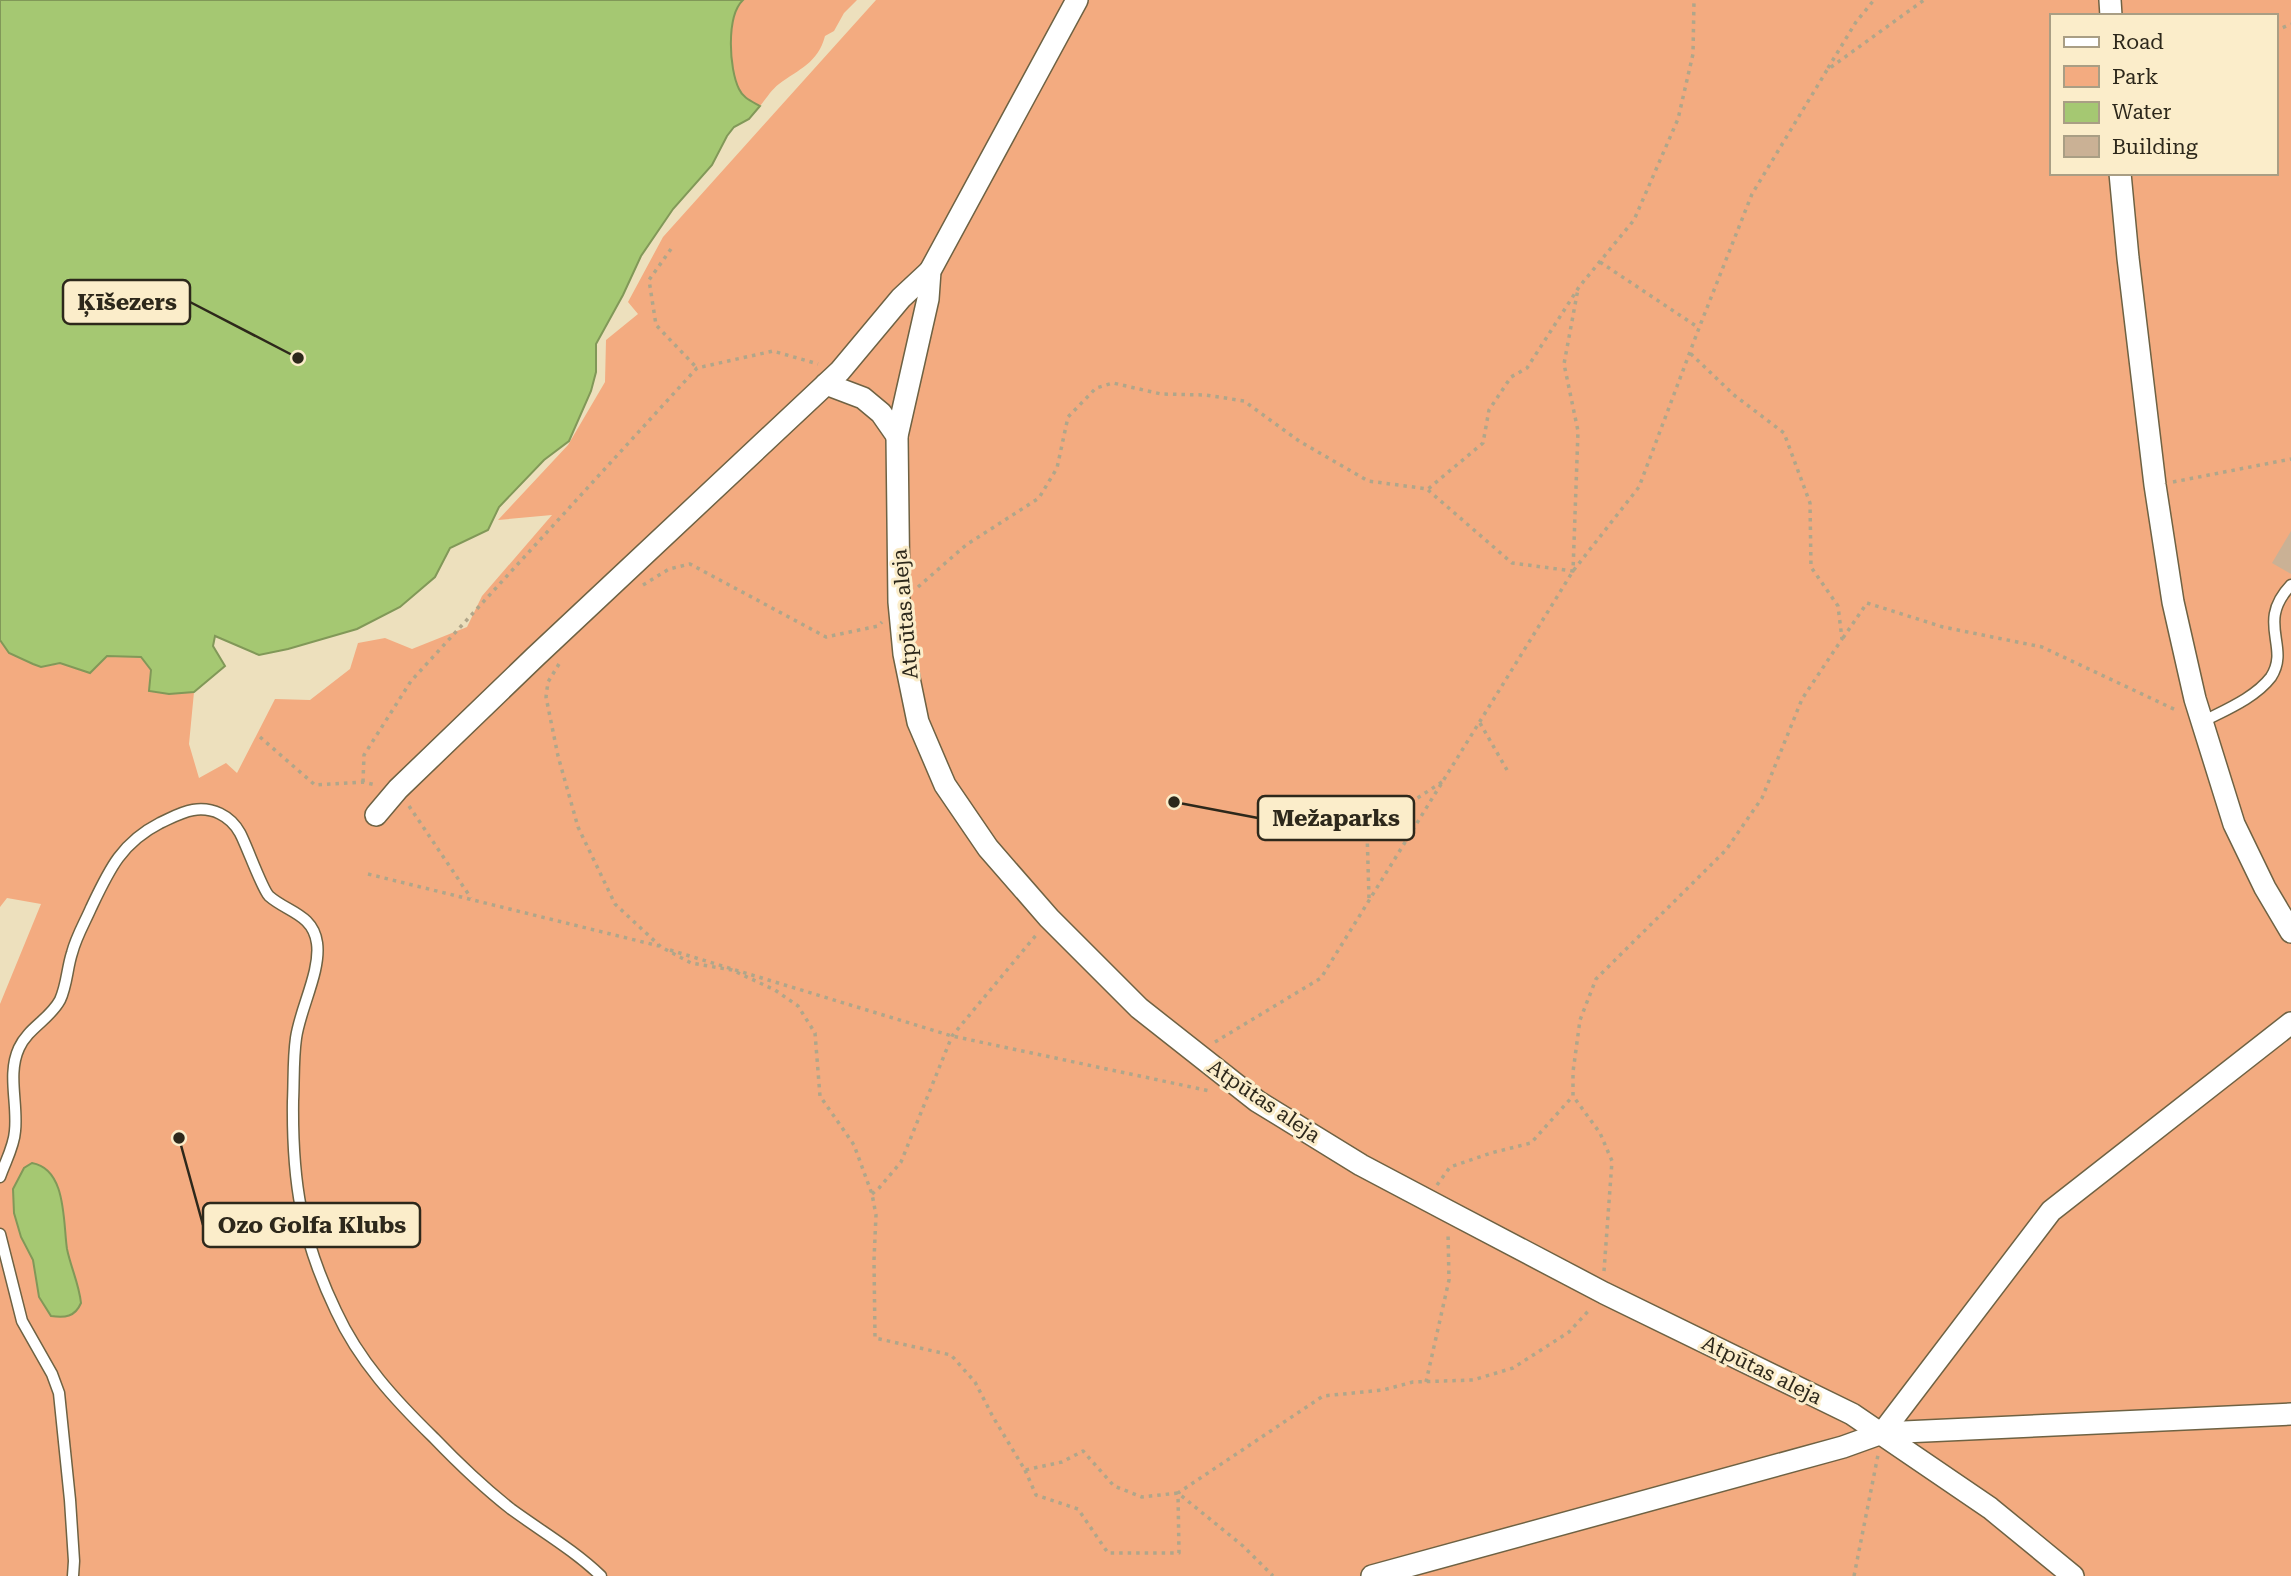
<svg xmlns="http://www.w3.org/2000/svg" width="2291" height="1576" viewBox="0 0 2291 1576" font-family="'Roboto Serif',serif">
	<rect width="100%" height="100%" fill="#ede0bd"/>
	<g fill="#f3ab80" fill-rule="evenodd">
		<path d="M743,0H857L844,13L834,31L825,36C818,63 799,69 779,84C771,90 766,99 760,106C751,101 743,98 739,89C729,69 726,16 743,0Z"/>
		<path d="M876,0H2291V1576H0V1004L41,904L7,898L0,907V640L41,667L107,656L141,657L169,694L194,692L189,744L199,778L226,763L237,773L275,699L310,700L350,669L358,643L385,638L412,649L467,627L482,596L552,515L498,520L568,445L605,382L606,340L638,314L628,302L663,237ZM2051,16H2275V173H2051Z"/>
	</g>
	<g fill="#a5c872" stroke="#819858" stroke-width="2">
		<path d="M0,0H743C726,16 729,69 739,89C743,98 751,101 760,106L749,119L734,127L727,136L712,165L673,209L641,256L623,295L596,344V372L591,391L569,441L544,460L499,507L488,530L450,548L435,577L400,607L357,629L288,649L259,655L215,636L213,646L225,666L194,692L169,694L149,691L151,670L141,657L107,656L90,673L60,663L41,667L33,664L9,653L0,640Z"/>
		<path d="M32,1163C67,1169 63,1223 67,1249C71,1268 79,1284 81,1303C75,1317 65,1318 51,1316L39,1297L33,1260L21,1237L14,1213L13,1189L24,1168Z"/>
	</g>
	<polygon fill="#cab195" points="2291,531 2291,574 2272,563"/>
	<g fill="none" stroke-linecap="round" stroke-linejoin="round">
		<g stroke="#6e6243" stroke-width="13">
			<g id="lane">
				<path d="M2202,722C2225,710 2255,698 2271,677C2291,646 2255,623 2291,585"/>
				<path d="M0,1177C5,1162 14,1147 15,1131C18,1103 7,1074 19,1048C28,1028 50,1019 60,1000C67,985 67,968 72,953C76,937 85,922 91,908C109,870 121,843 160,823C171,818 181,812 193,810C212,807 230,815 240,833C247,846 262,889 269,896C287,912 313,914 317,943C321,971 300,1009 296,1038C293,1059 294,1080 293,1101C292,1181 301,1238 336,1311C359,1361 395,1400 434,1438C458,1463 483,1487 511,1509C541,1531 574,1550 601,1576"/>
				<polyline points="0,1234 22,1321 52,1374 59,1393 70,1500 74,1561 73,1576"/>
			</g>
		</g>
		<g stroke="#6e6243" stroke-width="24">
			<g id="street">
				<polyline points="1077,0 930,271 928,299 897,436 899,602 904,654 918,722 945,785 988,848 1049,918 1139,1008 1257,1101 1361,1165 1448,1211 1604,1293 1852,1414 1990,1508 2073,1576"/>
				<polyline points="2110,0 2111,16"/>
				<polyline points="2120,173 2128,258 2155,485 2173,602 2195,699 2234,824 2265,888 2291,932"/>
				<polyline points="826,384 863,398 881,413 897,436"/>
				<polyline points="376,815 398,789 535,657 840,371 901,298 930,271"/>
				<polyline points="1882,1433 2051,1211 2291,1023"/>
				<polyline points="1372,1576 1843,1447 1882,1433 2291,1414"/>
			</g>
		</g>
		<g stroke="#b0a68a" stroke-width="3.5" stroke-dasharray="3.5 5" stroke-linecap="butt">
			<polyline points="2275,31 2291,24"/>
			<polyline points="1828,68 1856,22 1874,0"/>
			<polyline points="671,249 649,280 656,325 697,368"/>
			<polyline points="1600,262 1699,328"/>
			<polyline points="2173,482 2291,459"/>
			<polyline points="1428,490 1512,563 1573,571 1578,431 1564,364 1578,289"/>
			<polyline points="643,585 669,569 690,564 826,637 878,626 882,622"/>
			<polyline points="918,587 966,545 1039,498 1057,468 1068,417 1096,388 1113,383 1161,394 1206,395 1244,401 1299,441 1368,481 1428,489 1483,443 1489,410 1511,377 1527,368 1579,287 1634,220 1678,119 1693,54 1694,0"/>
			<polyline points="1843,638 1867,603 1943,627 2042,647 2178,711"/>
			<polyline points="559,664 548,682 546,697 558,756 578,827 615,904 661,947 691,963 732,970 775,990 798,1006 815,1033 820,1096 854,1145 872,1194 876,1215 874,1260 875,1338 951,1355 975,1382 993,1417 1025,1470 1062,1462 1083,1451 1114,1486 1142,1497 1178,1493 1243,1546 1273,1576"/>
			<polyline points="1480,723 1507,770"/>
			<polyline points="260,737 315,785 363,782 376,785"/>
			<polyline points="363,782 364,755 411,681 697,368 773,351 818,364"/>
			<polyline points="409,806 471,898"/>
			<polyline points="368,874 659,946"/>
			<polyline points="1369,898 1367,831 1442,782"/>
			<polyline points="670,950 952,1036 1210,1091"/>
			<polyline points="1215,1042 1321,978 1573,571 1639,487 1699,328 1752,194 1827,70 1924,0"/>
			<polyline points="1437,1185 1450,1167 1491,1153 1531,1143 1573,1096"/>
			<polyline points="872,1194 879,1188 901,1162 952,1036 1037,934"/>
			<polyline points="1604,1271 1612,1161 1600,1133 1573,1096 1573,1072 1580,1020 1596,979 1726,850 1762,798 1802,699 1842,639 1838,606 1811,567 1810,503 1784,433 1734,395 1690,353"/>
			<polyline points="1426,1382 1449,1280 1448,1232"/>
			<polyline points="1025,1470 1036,1495 1078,1509 1108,1553 1179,1553 1178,1493 1323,1396 1383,1390 1413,1382 1473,1380 1513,1368 1569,1332 1591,1308"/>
			<polyline points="1854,1576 1878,1455"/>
		</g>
		<use href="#lane" stroke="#fff" stroke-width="10"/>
		<use href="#street" stroke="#fff" stroke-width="21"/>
	</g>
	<g text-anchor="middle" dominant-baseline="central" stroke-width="6" stroke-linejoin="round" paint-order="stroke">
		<g font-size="21" fill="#2d281b" stroke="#fbedca">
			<text transform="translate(905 614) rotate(-95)">Atpūtas aleja</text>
			<text transform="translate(1264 1101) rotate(34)">Atpūtas aleja</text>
			<text transform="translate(1762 1370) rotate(26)">Atpūtas aleja</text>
		</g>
	</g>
	<path fill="none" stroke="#2d281b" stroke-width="2.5" d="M298 358L190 302M1174 802L1258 818M179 1138L203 1225"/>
	<g fill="#2d281b" stroke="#fbedca" stroke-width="2.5">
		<circle cx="298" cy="358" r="7"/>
		<circle cx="1174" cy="802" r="7"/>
		<circle cx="179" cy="1138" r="7"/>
	</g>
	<g fill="#fbedca" stroke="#2d281b" stroke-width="2.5">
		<rect x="63" y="280" width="127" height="44" rx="7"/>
		<rect x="1258" y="796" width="156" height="44" rx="7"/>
		<rect x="203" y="1203" width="217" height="44" rx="7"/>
	</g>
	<g font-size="23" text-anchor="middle" font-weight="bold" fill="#2d281b">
		<text x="127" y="310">Ķīšezers</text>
		<text x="1336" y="826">Mežaparks</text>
		<text x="312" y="1233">Ozo Golfa Klubs</text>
	</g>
	<rect x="2050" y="14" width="228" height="161" fill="#fbedca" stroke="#a99e84" stroke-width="2"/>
	<rect x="2064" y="37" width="35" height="10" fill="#ffffff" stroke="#a99e84" stroke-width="2"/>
	<text x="2112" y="49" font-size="21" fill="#2d281b">Road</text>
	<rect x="2064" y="66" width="35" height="21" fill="#f3ab80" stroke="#a99e84" stroke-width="2"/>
	<text x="2112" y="84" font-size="21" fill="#2d281b">Park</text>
	<rect x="2064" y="102" width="35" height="21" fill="#a5c872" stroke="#a99e84" stroke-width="2"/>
	<text x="2112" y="119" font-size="21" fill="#2d281b">Water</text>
	<rect x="2064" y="136" width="35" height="21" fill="#cab195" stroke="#a99e84" stroke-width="2"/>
	<text x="2112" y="154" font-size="21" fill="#2d281b">Building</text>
</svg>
